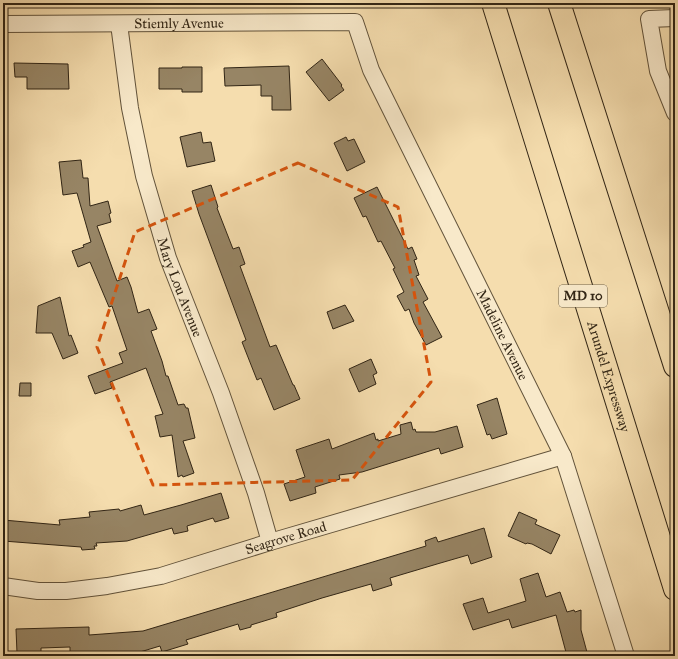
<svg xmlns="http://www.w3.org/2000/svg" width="678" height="659" viewBox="0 0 678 659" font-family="'IM FELL Great Primer',serif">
	<rect width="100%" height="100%" fill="#f5ddae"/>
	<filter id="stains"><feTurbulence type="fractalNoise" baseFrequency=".005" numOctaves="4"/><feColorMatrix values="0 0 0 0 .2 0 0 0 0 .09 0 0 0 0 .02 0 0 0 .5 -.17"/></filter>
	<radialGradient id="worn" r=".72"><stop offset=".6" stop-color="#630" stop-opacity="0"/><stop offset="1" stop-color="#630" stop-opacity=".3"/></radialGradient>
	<g fill="#978565" stroke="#312515">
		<polygon points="322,59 342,85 341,86 344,90 329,101 306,72"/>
		<polygon points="14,63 68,64 69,89 27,89 27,77 15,77"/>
		<polygon points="289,66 291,110 272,110 272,96 261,96 261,85 225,86 224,68"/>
		<polygon points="182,67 202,67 202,92 182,92 182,89 159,89 159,68 182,68"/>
		<polygon points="201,132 203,143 211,142 215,161 187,167 180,137"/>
		<polygon points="346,137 348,141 354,139 365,162 347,171 334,143"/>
		<polygon points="81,160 83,178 88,178 90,206 108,201 111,213 109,214 111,222 97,226 117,281 127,277 131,287 138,313 149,309 157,329 151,331 162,361 166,376 168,376 178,405 184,404 186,408 188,408 195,438 183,441 194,473 183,477 182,475 178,477 172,435 160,437 155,416 163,414 146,368 110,382 112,388 95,394 88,376 123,363 119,353 127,350 112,306 109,307 90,262 78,267 72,251 84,247 83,245 91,242 77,193 63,195 59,162"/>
		<polygon points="211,185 218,207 217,208 233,249 239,247 245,264 240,266 270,347 276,345 293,385 294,385 300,399 274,410 261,378 257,380 242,342 246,340 199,214 192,191"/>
		<polygon points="377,187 408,249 412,247 417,259 414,260 419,275 416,276 428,299 423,302 442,337 426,345 414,323 409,309 405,311 397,296 404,292 393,269 395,268 381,241 378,242 366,216 363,217 354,198"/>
		<polygon points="60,297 69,336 71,335 78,353 63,359 52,333 36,333 38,306"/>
		<polygon points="345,305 354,321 333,329 327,312"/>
		<polygon points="371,359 377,373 373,375 376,384 359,392 349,369"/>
		<polygon points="20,383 31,383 31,396 19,396"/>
		<polygon points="497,398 507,434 492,439 490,434 487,435 477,405"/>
		<polygon points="411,422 413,430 415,429 416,432 435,432 457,426 463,447 441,454 439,448 362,472 339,475 340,479 315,487 316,493 290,501 284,484 305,477 296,450 329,439 332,449 374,433 376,440 378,439 378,441 401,434 400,425"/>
		<polygon points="221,493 229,518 215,522 213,518 187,526 188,531 174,534 172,528 127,541 96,543 97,546 94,546 95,549 82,550 81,547 3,541 3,520 60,525 59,520 90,517 89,512 119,509 120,511 141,505 144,515 181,505"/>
		<polygon points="519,512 537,520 535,524 560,535 551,554 532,544 527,543 526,544 508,536"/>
		<polygon points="484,528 492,557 471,564 468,555 437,564 390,578 392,585 373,591 371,584 322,598 276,613 277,617 251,625 251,627 240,630 238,624 186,640 188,644 162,652 160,646 140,652 121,654 121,653 103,655 103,653 70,654 70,647 41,648 41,653 37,653 37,656 26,656 26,653 17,653 16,629 89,627 89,635 143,631 426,546 425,541 436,537 438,542"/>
		<polygon points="538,573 546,597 560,592 567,612 574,610 575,612 581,610 581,630 588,656 567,656 556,615 512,628 509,619 473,630 463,604 483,598 488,613 526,601 520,579"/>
	</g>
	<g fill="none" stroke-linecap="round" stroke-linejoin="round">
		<g stroke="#62533b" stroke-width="18">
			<g id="street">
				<polyline points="675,18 649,19 658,71 675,113"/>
				<path id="s1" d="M3,24L355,22L371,70L563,456L626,656"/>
				<path id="s2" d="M119,24L130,108L144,176L168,258L221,393L256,493L270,542"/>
				<path id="s3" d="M3,586L38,591H66L107,586L161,576L270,542L563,456"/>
			</g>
		</g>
		<g stroke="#312515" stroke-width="24">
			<g id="highway">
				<path id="s4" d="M493,3L675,589"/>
				<polyline points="559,3 675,366"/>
			</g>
		</g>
		<use href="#street" stroke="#f8e9ca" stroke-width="16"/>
		<use href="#highway" stroke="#f5ddae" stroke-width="22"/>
	</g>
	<path fill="none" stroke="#d6540d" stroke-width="3" stroke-dasharray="8 5" stroke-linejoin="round" d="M298,163L398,207L431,382L352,480L153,485L97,347L135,232Z"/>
	<g text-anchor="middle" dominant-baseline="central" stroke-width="3" stroke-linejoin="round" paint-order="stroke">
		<rect fill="#f8e9ca" stroke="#6d604b" stroke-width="1" x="559" y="285" width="48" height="22" rx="3"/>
		<g font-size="13" font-weight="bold" fill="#312515">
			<text x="583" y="296">MD 10</text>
		</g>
		<g font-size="14" fill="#312515" stroke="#f8e9ca">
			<text stroke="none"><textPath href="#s1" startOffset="176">Stiemly Avenue</textPath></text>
			<text stroke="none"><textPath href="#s2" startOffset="271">Mary Lou Avenue</textPath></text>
			<text stroke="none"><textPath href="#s1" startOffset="698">Madeline Avenue</textPath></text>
			<text stroke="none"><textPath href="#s4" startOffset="391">Arundel Expressway</textPath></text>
			<text stroke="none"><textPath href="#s3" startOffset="290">Seagrove Road</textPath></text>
		</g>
	</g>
	<rect width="678" height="659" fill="none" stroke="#f5ddae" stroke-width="16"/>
	<rect x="4" y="4" width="670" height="651" fill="none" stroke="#312515" stroke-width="2"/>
	<rect x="8" y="8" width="662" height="643" fill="none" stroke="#312515"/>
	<rect width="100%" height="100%" filter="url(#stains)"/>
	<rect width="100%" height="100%" fill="url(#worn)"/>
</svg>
